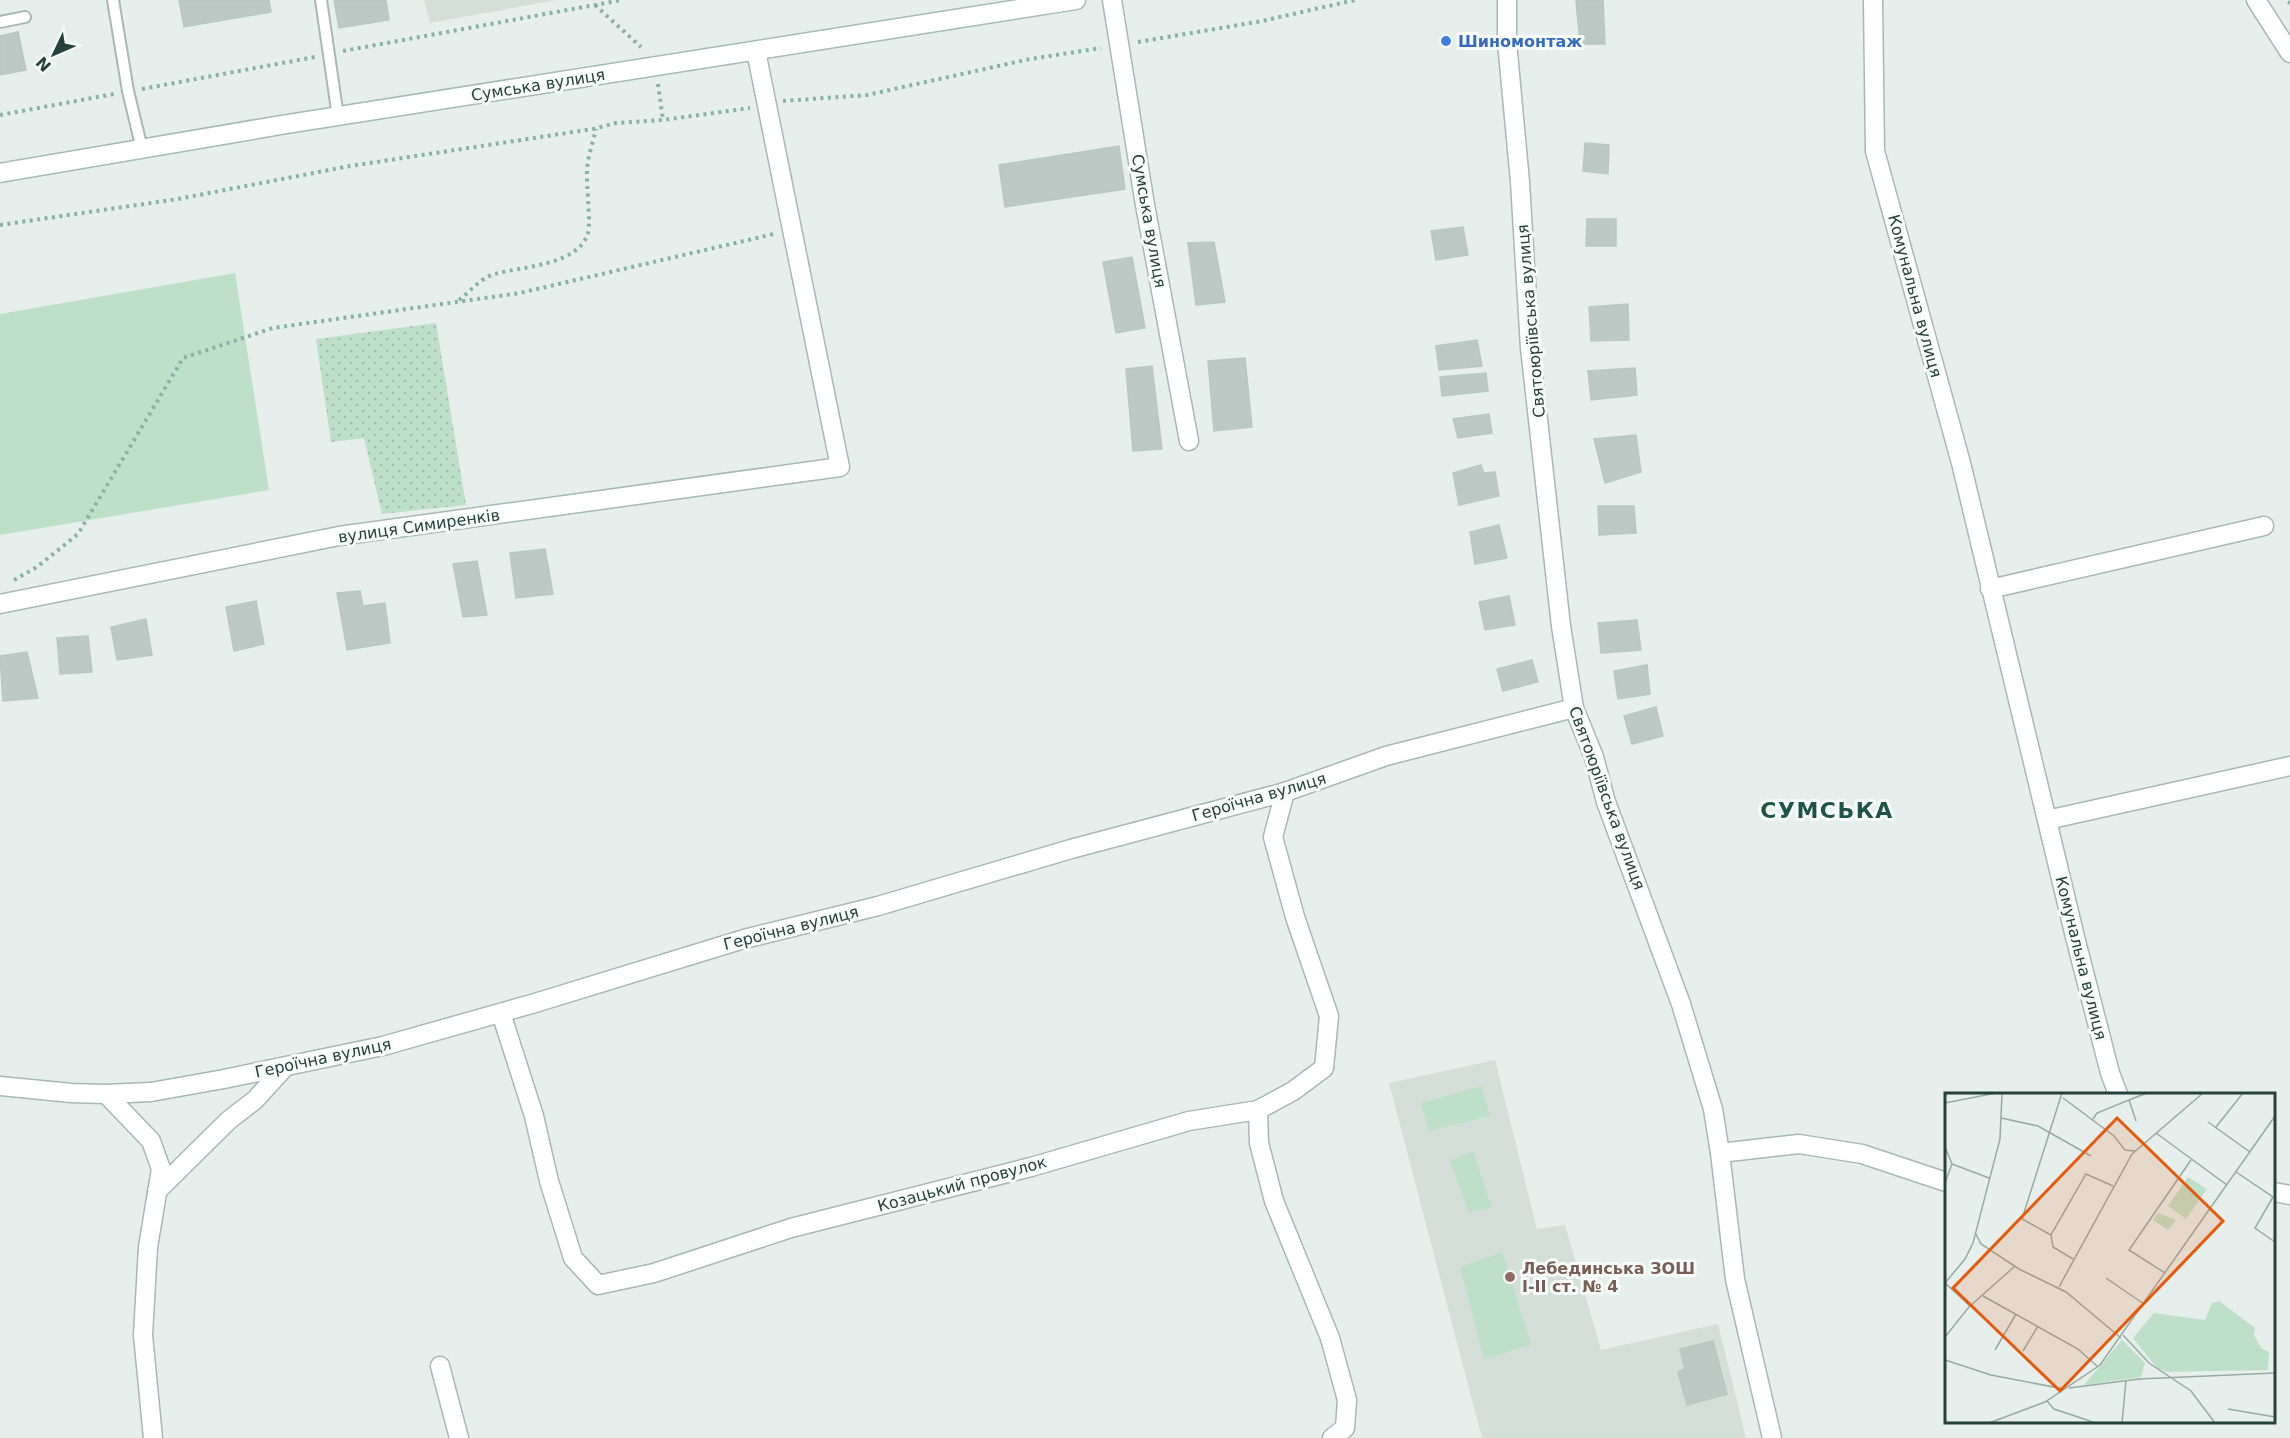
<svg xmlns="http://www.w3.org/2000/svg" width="2290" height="1438" viewBox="0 0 2290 1438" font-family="'DejaVu Sans',sans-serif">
	<defs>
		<pattern id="green-dots" width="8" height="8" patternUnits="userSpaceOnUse" patternTransform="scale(1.5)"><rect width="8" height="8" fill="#bfe0c8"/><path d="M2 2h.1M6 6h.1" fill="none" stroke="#a4c1ad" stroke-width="1.8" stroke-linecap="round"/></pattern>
	</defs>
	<rect width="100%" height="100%" fill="#e6efeb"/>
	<g fill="#d4dfda">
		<polygon points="424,0 556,0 430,23"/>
		<polygon points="1495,1060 1537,1229 1565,1225 1601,1350 1718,1324 1746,1438 1482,1438 1389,1083"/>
	</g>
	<polygon fill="url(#green-dots)" points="436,323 466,505 382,514 364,438 331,442 316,339"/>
	<g fill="#bfe0c8">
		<polygon points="235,273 269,490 0,535 0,314"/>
		<polygon points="1481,1086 1490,1116 1429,1131 1421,1103"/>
		<polygon points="1473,1151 1492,1207 1469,1213 1450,1161"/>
		<polygon points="1502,1252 1531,1345 1484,1359 1460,1267"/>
	</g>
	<g fill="#bbcac4" stroke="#b8c9c2" stroke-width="1.5">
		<polygon points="179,0 269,0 271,12 184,27"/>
		<polygon points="334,0 386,0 389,20 339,28"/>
		<polygon points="1576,0 1603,0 1605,44 1580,44"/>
		<polygon points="18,32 26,70 0,75 0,36"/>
		<polygon points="1585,143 1609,145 1608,174 1583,171"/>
		<polygon points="1119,146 1125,189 1005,207 999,165"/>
		<polygon points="1587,219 1616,219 1616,246 1586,246"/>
		<polygon points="1463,227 1468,255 1436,260 1431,231"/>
		<polygon points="1214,242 1225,302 1196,305 1188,243"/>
		<polygon points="1132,257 1145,328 1116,333 1103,262"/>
		<polygon points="1628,304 1629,340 1591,341 1589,307"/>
		<polygon points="1477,340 1482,366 1439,370 1436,346"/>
		<polygon points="1245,358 1252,427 1214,431 1208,361"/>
		<polygon points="1152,366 1162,449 1133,451 1126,369"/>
		<polygon points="1635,368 1637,395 1591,400 1588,371"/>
		<polygon points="1486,373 1488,391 1442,396 1440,377"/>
		<polygon points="1489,414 1492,433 1458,438 1453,419"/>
		<polygon points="1636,435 1641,472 1605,483 1594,439"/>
		<polygon points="1481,465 1484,473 1495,472 1499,496 1459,505 1453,473"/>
		<polygon points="1598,506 1634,506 1636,533 1599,535"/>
		<polygon points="1499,525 1507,558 1475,564 1470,532"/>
		<polygon points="545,549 553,594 516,598 510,553"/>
		<polygon points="477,561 487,615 463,617 453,564"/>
		<polygon points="360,591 363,606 385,603 390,643 347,650 337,593"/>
		<polygon points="1509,596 1515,625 1485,630 1479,602"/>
		<polygon points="256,601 264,644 234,651 226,607"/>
		<polygon points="146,619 152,655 117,660 111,627"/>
		<polygon points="1637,620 1641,650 1601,653 1598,623"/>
		<polygon points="88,636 92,672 60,674 57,638"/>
		<polygon points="27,652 38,698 3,701 0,656"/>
		<polygon points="1532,660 1538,682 1503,691 1497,669"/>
		<polygon points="1647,665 1650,694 1618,699 1614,671"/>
		<polygon points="1656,707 1663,736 1632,744 1624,716"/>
		<polygon points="1713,1341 1727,1394 1687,1405 1678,1372 1685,1369 1680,1349"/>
	</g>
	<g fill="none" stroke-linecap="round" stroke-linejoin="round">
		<g stroke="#a8b8b2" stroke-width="14">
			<g id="service">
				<polyline points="113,0 128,91 142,149"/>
				<polyline points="321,0 338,117"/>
				<polyline points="0,22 25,17"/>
			</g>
		</g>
		<g stroke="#a8b8b2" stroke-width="21">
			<g id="minor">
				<polyline points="1112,0 1145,205 1189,441"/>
				<polyline points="1507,0 1507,42 1520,182 1530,348 1561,626 1574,708 1594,757 1606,802 1681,1004 1713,1109 1720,1153 1735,1279 1772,1438"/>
				<polyline points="1873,0 1875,151 1961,463 2076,941 2110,1073 2118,1094"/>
				<polyline points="2256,0 2290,53"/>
				<polyline points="1990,589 2264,526"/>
				<polyline points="0,604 339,536 840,467 756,51"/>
				<polyline points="2047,820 2290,766"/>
				<polyline points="501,1013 534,1116 549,1181 573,1258 598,1285 654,1273 791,1228 1031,1167 1189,1121 1258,1110 1293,1091 1324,1068 1329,1016 1295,917 1273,837 1285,792"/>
				<polyline points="0,1086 71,1093 106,1094 151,1092 224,1079 383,1046 535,1003 744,939 878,906 1071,849 1285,792 1386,756 1574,708"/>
				<polyline points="106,1094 151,1141 161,1169 148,1247 143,1335 153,1438"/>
				<polyline points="1258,1110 1259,1143 1274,1201 1330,1338 1347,1400 1345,1428 1332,1438"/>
				<polyline points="1720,1153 1799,1144 1862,1154 1946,1182"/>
				<polyline points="157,1191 229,1120 255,1100 286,1066"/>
				<polyline points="2274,1192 2290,1195"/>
				<polyline points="440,1366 459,1438"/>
			</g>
		</g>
		<g stroke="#a4bbb3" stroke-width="21">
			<polyline id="secondary" points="0,173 281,125 1076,0"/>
		</g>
		<g stroke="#86b3a5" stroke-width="4" stroke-dasharray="3 4.5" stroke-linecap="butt">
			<polyline points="2288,2 2290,3"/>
			<polyline points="595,5 641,47"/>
			<polyline points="1138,42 1262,21 1355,0"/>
			<polyline points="343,51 622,0"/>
			<polyline points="658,84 663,120"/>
			<polyline points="142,89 315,57"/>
			<polyline points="783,101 867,95 1030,59 1101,48"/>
			<polyline points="0,115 114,94"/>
			<polyline points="0,225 178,199 350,166 593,129 616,123 663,120 750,108"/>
			<path d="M459,300C471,291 480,278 495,274C522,266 578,266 588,233C591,222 586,185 587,169C588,156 593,142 596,129"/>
			<polyline points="14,580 37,567 78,534 183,358 273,328 520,293 774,234"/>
		</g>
		<use href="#service" stroke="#fff" stroke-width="10"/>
		<use href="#minor" stroke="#fff" stroke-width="18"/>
		<use href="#secondary" stroke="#fff" stroke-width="18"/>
	</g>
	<circle fill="#3f7fe0" stroke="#f7fbf9" stroke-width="2" cx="1446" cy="41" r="6"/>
	<circle fill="#8d6e63" stroke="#f7fbf9" stroke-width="2" cx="1510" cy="1277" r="6"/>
	<g text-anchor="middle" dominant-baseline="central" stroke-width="6" stroke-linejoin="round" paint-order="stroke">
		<g font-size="16" font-weight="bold" fill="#366cbe" stroke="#f7fbf9" text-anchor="start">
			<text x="1458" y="41">Шиномонтаж</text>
		</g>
		<g font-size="16" fill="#24423a" stroke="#f7fbf9">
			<text transform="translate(538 85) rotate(-9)">Сумська вулиця</text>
			<text transform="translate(1149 221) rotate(80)">Сумська вулиця</text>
			<text transform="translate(1915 296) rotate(75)">Комунальна вулиця</text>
			<text transform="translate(1531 321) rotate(-95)">Святоюріївська вулиця</text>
			<text transform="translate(419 526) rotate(-8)">вулиця Симиренків</text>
			<text transform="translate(1259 797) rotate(-16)">Героїчна вулиця</text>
			<text transform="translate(1607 798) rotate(70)">Святоюріївська вулиця</text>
			<text transform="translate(791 928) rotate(-14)">Героїчна вулиця</text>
			<text transform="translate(2081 958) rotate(76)">Комунальна вулиця</text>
			<text transform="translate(323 1058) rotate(-12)">Героїчна вулиця</text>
			<text transform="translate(962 1184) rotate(-15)">Козацький провулок</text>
		</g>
		<g font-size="16" font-weight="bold" fill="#785e54" stroke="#f7fbf9" text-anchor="start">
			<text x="1522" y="1268">Лебединська ЗОШ<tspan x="1522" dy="18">І-ІІ ст. № 4</tspan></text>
		</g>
		<g font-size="22" font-weight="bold" letter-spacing="1.5" fill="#1f5548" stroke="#f7fbf9">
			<text x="1827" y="810">СУМСЬКА</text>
		</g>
	</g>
	<g transform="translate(1945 1093)">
		<rect width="330" height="330" fill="#e6efeb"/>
		<path d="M213,120L231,127L223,137L208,127Z" fill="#bfe0c8"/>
		<path d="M177,247L200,270L196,284L139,292Z" fill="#bfe0c8"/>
		<path d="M274,208L310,235L309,242L316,255L324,259L323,277L222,279L212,275L188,245L209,220L260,227L267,210Z" fill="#bfe0c8"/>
		<path d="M243,84L262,96L241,126L223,113Z" fill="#bfe0c8"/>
		<path fill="none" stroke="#98aaa4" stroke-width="1.5" d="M118,5L169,43L180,57L190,58M0,10L51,0M56,25L93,33L146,63M148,26L152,20L184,7M191,28L184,7L202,0M263,29L305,59M271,34L298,0M211,40L282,92M0,54L7,71L0,90M7,71L44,85M291,79L328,104L310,135L330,149M31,141L36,151L74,176L121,199L176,245M106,142L77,126L117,0M128,166L108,154L106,142L141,81L168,93M220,180L184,157L246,67M161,185L199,211M0,190L20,166L28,150L55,46L57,0M0,190L25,213M114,194L187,61L258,0M38,203L133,256L153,274M178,242L204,270L246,298L270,330M0,244L24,214L70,173M50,257L71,221M78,258L93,233M0,267L46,282L119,296M124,295L194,286L330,280M102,308L109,316L151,330M283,316L330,324M44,330L100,309L155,272L330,23M177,330L181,287"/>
		<path fill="#e8590c" fill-opacity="0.15" stroke="#e8590c" stroke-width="3" d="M172,25L278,128L115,298L8,195Z"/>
		<rect width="330" height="330" fill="none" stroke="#24423a" stroke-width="3"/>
	</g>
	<g transform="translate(54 54) rotate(226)" stroke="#f7fbf9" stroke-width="4.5" paint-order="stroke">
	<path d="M0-4.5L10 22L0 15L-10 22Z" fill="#24423a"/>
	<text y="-9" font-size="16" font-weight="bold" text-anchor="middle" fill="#24423a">N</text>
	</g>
</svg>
